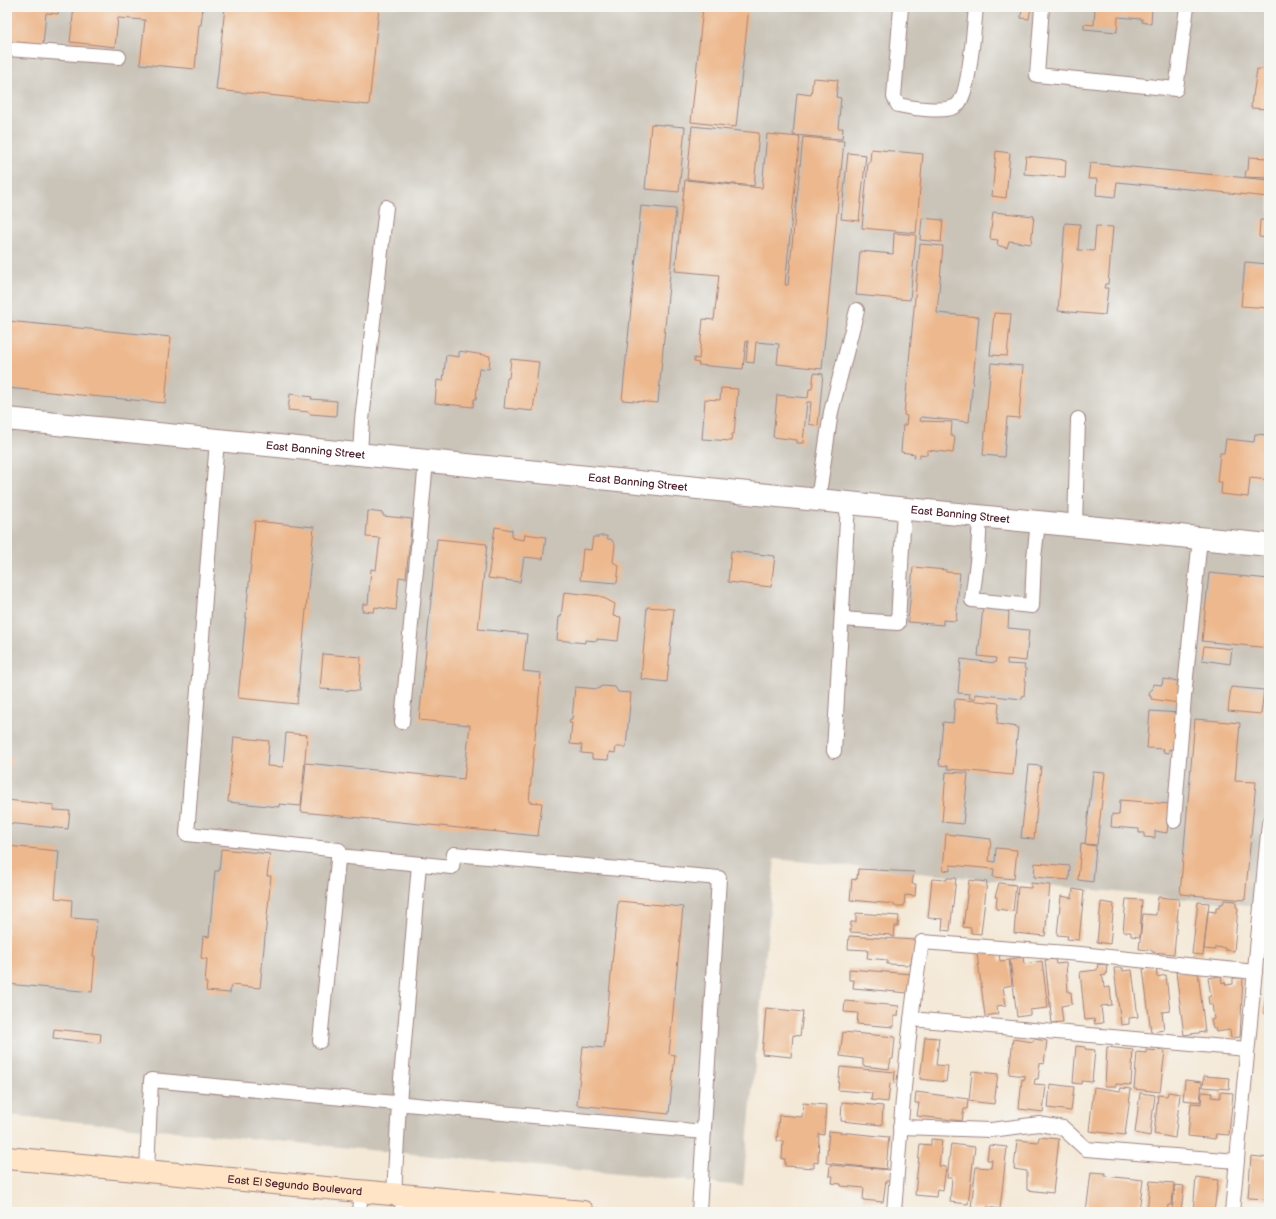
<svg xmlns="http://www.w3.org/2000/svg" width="1276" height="1219" viewBox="0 0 1276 1219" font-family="'Balsamiq Sans',sans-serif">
	<rect width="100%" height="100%" fill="#f6f6f2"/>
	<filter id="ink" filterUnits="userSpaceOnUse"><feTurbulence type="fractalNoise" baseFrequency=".025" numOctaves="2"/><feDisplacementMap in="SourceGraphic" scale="8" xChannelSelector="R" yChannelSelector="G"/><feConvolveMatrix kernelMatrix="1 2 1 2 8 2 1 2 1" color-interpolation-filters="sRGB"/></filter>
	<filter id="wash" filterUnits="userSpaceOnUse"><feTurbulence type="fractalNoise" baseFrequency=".012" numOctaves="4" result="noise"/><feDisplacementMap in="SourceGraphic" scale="16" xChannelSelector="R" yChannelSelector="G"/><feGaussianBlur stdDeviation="0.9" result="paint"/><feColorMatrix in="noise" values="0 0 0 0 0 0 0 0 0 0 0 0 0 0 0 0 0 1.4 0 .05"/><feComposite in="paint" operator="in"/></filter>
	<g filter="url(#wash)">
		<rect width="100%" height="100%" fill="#f4e8d6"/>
		<polygon fill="#c9c3b8" points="7,7 1269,7 1269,907 775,859 743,1186 7,1115"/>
		<g id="blocks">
			<g fill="#edb88d">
				<polygon points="7,7 59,7 58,14 46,13 43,45 7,41"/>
				<polygon points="74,7 203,7 201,25 199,25 195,69 140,64 145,20 118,18 115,47 70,42"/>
				<polygon points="225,7 379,7 369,105 216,90"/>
				<polygon points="703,7 749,7 736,127 691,122"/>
				<polygon points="1022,7 1031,7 1029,19 1021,18"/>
				<polygon points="1095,7 1152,7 1151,24 1142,22 1142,19 1118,17 1117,32 1084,29 1084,24 1094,25"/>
				<polygon points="1257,69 1269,70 1269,109 1251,108 1252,96 1253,96"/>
				<polygon points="813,78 838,80 836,97 841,98 838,128 843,128 842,139 793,135 797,93 811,95"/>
				<polygon points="651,124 685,127 679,192 645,189"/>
				<polygon points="692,126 759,133 754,186 687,179"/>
				<polygon points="767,134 800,137 785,285 788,285 803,137 844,141 822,369 777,364 779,344 756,342 754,363 746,362 748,341 746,341 743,369 698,365 699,363 694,362 694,358 699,359 703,319 714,320 719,275 675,271 685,180 762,188"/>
				<polygon points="871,149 923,154 916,233 862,228 868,162 870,162"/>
				<polygon points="996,151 1010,153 1006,198 992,196"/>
				<polygon points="848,153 866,155 859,221 841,219"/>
				<polygon points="1026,156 1066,160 1065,177 1024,174"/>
				<polygon points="1249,157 1269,158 1269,178 1245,177 1246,170 1248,170"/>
				<polygon points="1090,163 1269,180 1269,197 1117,182 1115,197 1096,195 1097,179 1088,179"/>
				<polygon points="641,206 676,209 658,403 622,400"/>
				<polygon points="993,212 1034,216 1031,244 1009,241 1007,248 997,245 998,240 990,239"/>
				<polygon points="922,218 943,220 941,242 920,240"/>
				<polygon points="1260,220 1269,220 1269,238 1259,237"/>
				<polygon points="1065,223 1080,224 1078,250 1094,251 1096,226 1113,227 1108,284 1105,284 1104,288 1108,288 1105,315 1058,311"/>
				<polygon points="894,233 916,235 910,300 856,295 860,251 893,254"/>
				<polygon points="920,244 943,246 937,313 979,317 969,422 921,417 920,421 952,422 951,436 955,437 953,453 927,450 927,455 920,454 920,458 914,457 915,454 901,452 903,425 906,425 907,416 904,415"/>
				<polygon points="1245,262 1269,264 1269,308 1241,306"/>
				<polygon points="994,313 1011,314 1007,356 990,355"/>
				<polygon points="7,321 171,337 165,403 7,388"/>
				<polygon points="459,351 490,356 489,369 479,368 476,399 474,399 473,407 435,403 437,380 443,381 446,355 459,357"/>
				<polygon points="511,359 539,362 533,411 504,408 507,378 509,378"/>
				<polygon points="991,363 1023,366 1019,418 1007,417 1004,457 983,455"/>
				<polygon points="814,373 823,374 818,426 809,424 811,402 807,402 803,443 797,443 797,440 773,437 777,395 808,398 809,389 812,389"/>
				<polygon points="721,388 738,389 734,434 732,434 731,441 702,439 705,399 720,400"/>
				<polygon points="290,394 312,397 311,399 337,401 336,416 310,414 309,412 288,410"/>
				<polygon points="1255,434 1269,435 1269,480 1250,478 1248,497 1221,494 1222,482 1217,482 1220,453 1224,453 1226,439 1254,442"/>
				<polygon points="368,511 383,513 383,516 412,519 406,578 399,577 396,610 375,607 374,612 362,611 363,604 368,604 371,569 376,570 380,538 366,537"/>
				<polygon points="255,521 314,527 297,704 238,698"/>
				<polygon points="495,527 512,530 512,538 524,540 525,534 546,537 543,559 524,557 520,582 488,578"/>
				<polygon points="600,536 607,536 607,539 611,539 615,545 613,562 619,566 617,583 580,580 583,549 591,550 593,537 599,537"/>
				<polygon points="437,539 487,544 478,629 527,634 523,671 541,673 529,802 542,803 538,836 301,812 306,763 464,779 470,725 419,720"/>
				<polygon points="731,551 775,556 771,587 728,582"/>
				<polygon points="913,567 946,570 946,572 960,573 956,621 943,620 943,625 908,622"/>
				<polygon points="1209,573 1269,579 1269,648 1202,641"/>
				<polygon points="564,592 600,596 615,604 613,616 621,617 618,641 597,639 597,641 585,640 585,643 557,640 559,617 561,617"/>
				<polygon points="647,607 674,609 667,682 641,679"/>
				<polygon points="983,608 1009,611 1008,628 1029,630 1026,661 1007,659 1007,664 1025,665 1024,668 1026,669 1024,696 1022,696 1022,699 975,694 975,699 969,698 970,694 958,693 961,659 995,663 996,658 978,656"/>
				<polygon points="1204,646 1232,649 1230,664 1202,660"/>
				<polygon points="323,654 361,657 359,691 320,689"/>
				<polygon points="1163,679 1178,681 1177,687 1181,687 1179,703 1151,699 1151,696 1149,696 1150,690 1152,690 1153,684 1162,685"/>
				<polygon points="602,686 615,687 618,692 631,693 626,747 616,747 615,753 609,752 608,760 592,759 592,754 581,753 582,745 570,744 572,723 569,723 570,719 572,719 575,687 598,689"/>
				<polygon points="1231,687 1264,690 1261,714 1228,711"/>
				<polygon points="955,699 999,703 997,724 1018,727 1013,775 948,769 948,766 939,765 943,722 953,723"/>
				<polygon points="1150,711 1180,713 1177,750 1169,749 1169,753 1163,752 1164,749 1147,748"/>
				<polygon points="1195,719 1240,723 1235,781 1256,782 1245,900 1180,894"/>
				<polygon points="286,733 307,735 301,806 279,804 279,807 228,802 234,737 269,741 267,766 283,767"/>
				<polygon points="7,756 11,756 8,786 7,786"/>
				<polygon points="1029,765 1041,766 1034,839 1021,838"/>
				<polygon points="946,772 968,773 963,824 942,822"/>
				<polygon points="1093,772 1105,773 1097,845 1085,844"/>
				<polygon points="7,800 54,805 53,810 70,811 68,829 7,823"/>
				<polygon points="1120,800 1170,804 1167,833 1155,831 1155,838 1144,837 1144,833 1139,833 1139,829 1111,827 1112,814 1119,815"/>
				<polygon points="946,834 991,839 989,861 995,862 996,848 1017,850 1014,879 993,877 994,869 950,865 950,871 943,870"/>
				<polygon points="1081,844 1096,846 1093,882 1078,880"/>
				<polygon points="7,846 59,851 55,898 72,900 71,918 97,920 93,956 95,956 92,992 7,984"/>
				<polygon points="221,849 270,854 267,876 271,876 260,988 231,985 230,993 206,991 207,983 205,983 207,959 201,958 203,936 209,937 215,871 219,871"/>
				<polygon points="1035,863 1070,866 1069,880 1034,877"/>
				<polygon points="858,869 914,872 912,884 916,884 915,896 905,895 904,906 894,906 894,904 850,900 852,879 856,880 856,878 857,879"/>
				<polygon points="947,878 956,878 950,931 942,930 943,919 928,918 932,879 947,880"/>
				<polygon points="969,880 987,882 981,934 971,933 971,928 963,927"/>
				<polygon points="999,883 1016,885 1013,911 996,909 997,897 995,897"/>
				<polygon points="1031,883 1050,885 1045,936 1014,933 1018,887 1031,888"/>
				<polygon points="1073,889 1084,891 1079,940 1067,939 1068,936 1057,935 1061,896 1072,898"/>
				<polygon points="1158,897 1179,899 1174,954 1152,952 1152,950 1139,949 1143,914 1156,915"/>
				<polygon points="1126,899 1142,900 1140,937 1131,936 1131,932 1123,932"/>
				<polygon points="1224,900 1236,901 1236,907 1238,908 1234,951 1225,950 1225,948 1215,947 1215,950 1204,949 1208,911 1216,912 1216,908 1219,908 1220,904 1223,904"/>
				<polygon points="618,901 683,907 669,1054 675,1055 669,1114 577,1105 583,1046 604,1048"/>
				<polygon points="1101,902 1114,904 1110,944 1097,942"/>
				<polygon points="1198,902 1209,903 1203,955 1192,954"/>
				<polygon points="856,913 899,916 898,926 895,926 894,937 891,936 891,935 850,932 851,922 856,922"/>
				<polygon points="849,936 916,940 915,954 913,953 910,965 887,964 887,960 867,958 868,950 848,949"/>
				<polygon points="990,952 999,953 1000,961 1009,960 1012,985 1003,987 1006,1005 997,1006 998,1014 985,1016 977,953"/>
				<polygon points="1023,957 1024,964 1042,961 1048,1008 1030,1010 1030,1015 1017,1017 1010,959"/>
				<polygon points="1055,959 1056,964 1066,963 1068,992 1071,992 1072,1004 1061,1006 1063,1022 1052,1023 1045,960"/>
				<polygon points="1098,964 1107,965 1106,975 1101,976 1103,978 1104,988 1110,987 1112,1005 1101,1006 1103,1023 1095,1024 1094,1019 1085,1020 1080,972 1097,970"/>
				<polygon points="1145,967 1156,968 1157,977 1166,975 1170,1011 1162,1012 1164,1030 1151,1032 1143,969 1145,969"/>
				<polygon points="1114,968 1123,968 1123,971 1132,970 1138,1017 1129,1018 1129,1024 1121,1025"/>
				<polygon points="849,969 911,974 911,985 908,985 908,993 853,988 854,980 849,980"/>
				<polygon points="1189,971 1198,971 1205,1032 1184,1035 1176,972"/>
				<polygon points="1221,976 1222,983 1225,982 1226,985 1233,984 1233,978 1243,978 1240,1037 1231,1038 1230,1030 1216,1032 1215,1027 1213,1028 1211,1020 1214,1019 1212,1004 1209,1004 1208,997 1211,996 1208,978"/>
				<polygon points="1266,993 1269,993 1269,1015 1264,1014"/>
				<polygon points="845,1001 899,1006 898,1016 894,1016 894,1027 857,1024 858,1013 844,1012"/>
				<polygon points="766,1008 803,1012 800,1036 793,1035 791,1057 762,1054"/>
				<polygon points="54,1029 101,1034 100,1043 53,1038"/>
				<polygon points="843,1032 895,1037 893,1059 891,1059 889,1069 863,1066 863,1059 840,1056"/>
				<polygon points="925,1037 939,1038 936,1065 948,1066 946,1082 920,1079"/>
				<polygon points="1013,1039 1033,1042 1034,1039 1047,1041 1044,1064 1040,1063 1038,1079 1035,1079 1034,1084 1046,1085 1043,1112 1019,1109 1022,1079 1024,1080 1025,1076 1009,1074"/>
				<polygon points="1076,1046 1085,1047 1085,1049 1095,1050 1092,1082 1082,1081 1081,1084 1073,1083"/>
				<polygon points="1107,1047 1133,1050 1131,1085 1116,1084 1116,1086 1105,1086"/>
				<polygon points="1146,1050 1165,1051 1160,1092 1134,1089 1137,1052 1146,1053"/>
				<polygon points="840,1067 895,1072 894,1084 890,1083 888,1102 871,1100 872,1093 838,1090"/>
				<polygon points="972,1071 998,1074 994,1104 969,1101"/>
				<polygon points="1204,1076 1230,1078 1229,1089 1203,1087"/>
				<polygon points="1185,1080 1202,1082 1200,1102 1183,1100"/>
				<polygon points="1050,1084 1074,1087 1071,1111 1048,1108"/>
				<polygon points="1094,1087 1120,1091 1121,1088 1131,1089 1125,1135 1089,1131"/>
				<polygon points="916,1092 968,1099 967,1109 964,1109 962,1121 917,1116 919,1103 915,1103"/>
				<polygon points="1168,1092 1180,1094 1175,1138 1154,1134 1158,1095 1167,1096"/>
				<polygon points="1202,1092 1212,1093 1211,1097 1220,1098 1220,1092 1233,1093 1229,1135 1216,1134 1215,1139 1188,1136 1191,1103 1201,1104"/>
				<polygon points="1140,1093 1155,1095 1150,1136 1135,1133"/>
				<polygon points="842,1102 883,1106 882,1125 841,1121"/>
				<polygon points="803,1103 826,1105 824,1135 819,1134 818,1163 814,1162 814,1168 785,1166 785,1159 782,1159 783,1141 777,1141 779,1115 802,1117"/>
				<polygon points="829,1131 889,1137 886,1169 826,1163"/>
				<polygon points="1039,1137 1059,1139 1053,1193 1027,1190 1027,1171 1014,1169 1017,1140 1038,1142"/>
				<polygon points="931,1139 942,1140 939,1166 946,1167 943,1190 937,1189 936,1197 915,1195 920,1144 931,1145"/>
				<polygon points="951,1144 975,1147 968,1204 950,1202 952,1178 947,1178"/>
				<polygon points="989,1145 1007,1147 1000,1209 987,1207 986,1210 971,1208 976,1167 991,1168 992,1160 987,1160"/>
				<polygon points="1251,1156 1269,1158 1269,1199 1248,1198"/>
				<polygon points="830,1165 891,1170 890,1181 886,1181 883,1202 863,1200 864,1188 841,1186 841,1184 832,1183 833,1176 829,1176"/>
				<polygon points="1091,1172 1105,1173 1105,1176 1143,1180 1139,1212 1086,1212"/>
				<polygon points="1196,1177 1218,1180 1214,1212 1193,1212"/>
				<polygon points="1150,1181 1174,1183 1172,1205 1168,1205 1167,1212 1147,1212"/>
				<polygon points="1175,1185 1184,1186 1181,1212 1172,1212"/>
			</g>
		</g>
	</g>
	<g filter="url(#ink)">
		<use href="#blocks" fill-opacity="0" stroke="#9f8480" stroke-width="1"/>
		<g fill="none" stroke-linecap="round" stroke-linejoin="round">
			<g stroke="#9f8480" stroke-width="16">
				<g id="lane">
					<path d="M901,7L894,97L898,105C911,108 945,113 956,106C970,97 974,25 976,7"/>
					<polyline points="1042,7 1037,75 1176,89 1187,7"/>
					<polyline points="7,49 119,57"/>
					<polyline points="217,440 187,834 339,850 320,1041"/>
					<polyline points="360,454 362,420 386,207"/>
					<polyline points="818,500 831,412 857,310"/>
					<polyline points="980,516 978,554 972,600 1032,606 1034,558 1038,522"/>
					<polyline points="1075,526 1078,419"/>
					<polyline points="842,619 898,623 904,509"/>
					<polyline points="402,722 426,461"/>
					<polyline points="834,751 848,503"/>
					<polyline points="1174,821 1184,697 1200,538"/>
					<polyline points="338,856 452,867 454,854 719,878 699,1212"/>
					<polyline points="911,1019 1247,1049"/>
					<polyline points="900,1127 991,1130 1039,1124 1063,1128 1086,1149 1237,1161"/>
					<polyline points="147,1171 151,1080 704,1132"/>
					<polyline points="394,1194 399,1103 419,864"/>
					<polyline points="359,1212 361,1191"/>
					<polyline points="402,1212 403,1195"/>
					<path d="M894,1212C901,1122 907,1032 922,942L1080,954L1255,972"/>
					<polyline points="1232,1212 1269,823"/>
				</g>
			</g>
			<g stroke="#9f8480" stroke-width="24">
				<g id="street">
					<path id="s1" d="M7,419L1269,545"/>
				</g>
			</g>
			<g stroke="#9f8480" stroke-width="24">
				<g id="secondary">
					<path id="s2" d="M7,1158L583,1212"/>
				</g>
			</g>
			<use href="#lane" stroke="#fff" stroke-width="14"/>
			<use href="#street" stroke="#fff" stroke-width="22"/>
			<use href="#secondary" stroke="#ffe4c6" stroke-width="22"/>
		</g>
	</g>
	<g text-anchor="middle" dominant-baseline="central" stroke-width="3" stroke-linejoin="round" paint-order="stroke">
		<g font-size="11" fill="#4a1f2b" stroke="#f6f6f2">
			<text stroke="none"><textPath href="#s1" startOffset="310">East Banning Street</textPath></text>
			<text stroke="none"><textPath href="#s1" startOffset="634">East Banning Street</textPath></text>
			<text stroke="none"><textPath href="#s1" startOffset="958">East Banning Street</textPath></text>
			<text stroke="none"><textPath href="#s2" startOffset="289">East El Segundo Boulevard</textPath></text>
		</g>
	</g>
	<rect width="1276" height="1219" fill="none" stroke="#f6f6f2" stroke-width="24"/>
</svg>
